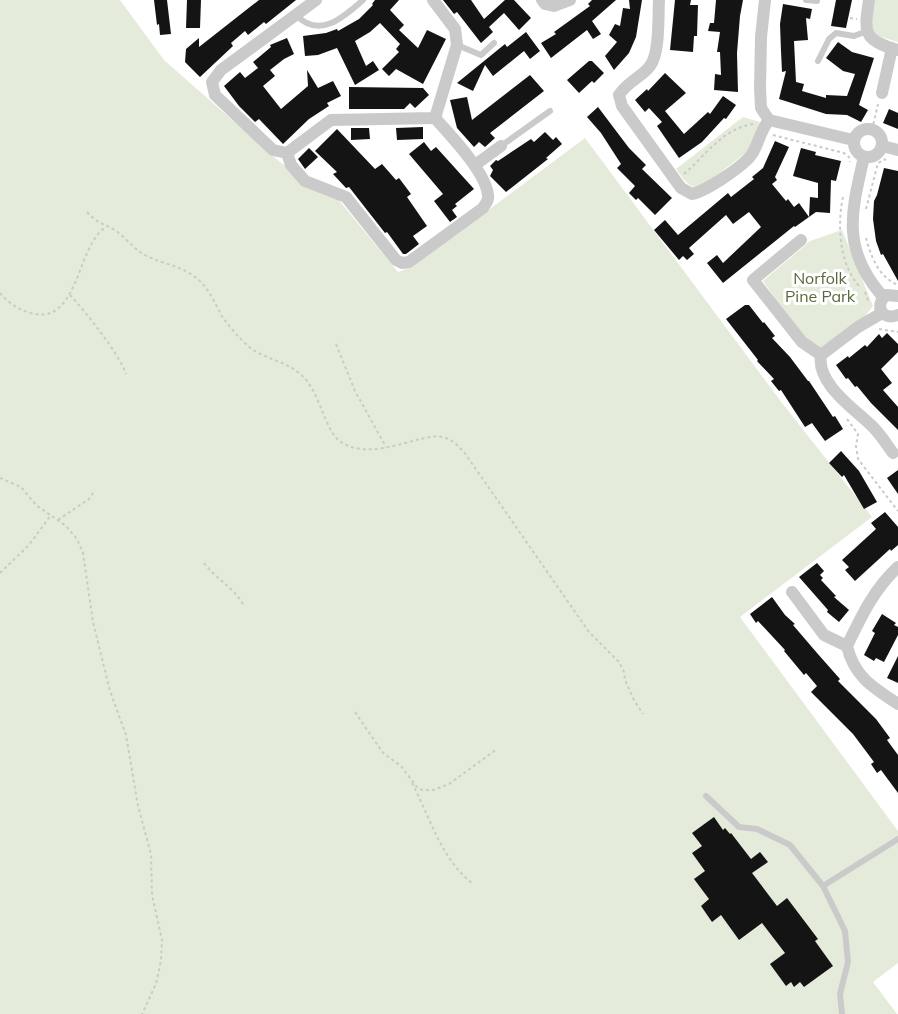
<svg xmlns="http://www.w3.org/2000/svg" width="898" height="1014" viewBox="0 0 898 1014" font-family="Mulish,sans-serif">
	<rect width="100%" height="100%" fill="#fff"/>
	<g fill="#e5ebda">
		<polygon points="0,0 120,0 164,60 280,162 326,194 337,198 398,272 412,267 585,138 782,403 872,517 740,617 898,831 898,963 873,982 897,1014 0,1014"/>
		<polygon points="875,0 898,0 898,42 878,36 869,27"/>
		<path d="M743,117L760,122L751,149L701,187C688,189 683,178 676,169Z"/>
		<polygon points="842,230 873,306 861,321 824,349 816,348 807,343 763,281 810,241"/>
	</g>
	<g fill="#141414">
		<polygon points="154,0 167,0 171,34 160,35 159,24 157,25"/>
		<polygon points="187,0 201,0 200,28 186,28"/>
		<polygon points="259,0 296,0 266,24 264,22 248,35 245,31 231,43 233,46 200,77 185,62 186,49 199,38 199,47"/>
		<polygon points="375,0 399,0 390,10 404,25 399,30 418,48 427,30 446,39 423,84 396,69 389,76 382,69 399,52 396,49 400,44 380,23 370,32 355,41 366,66 373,61 379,70 355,85 337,48 318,55 305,56 303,36 326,33 337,29 338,31 359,19 373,5 372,4"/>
		<polygon points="443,0 471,0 484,19 505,0 514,0 531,18 519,30 504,13 489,27 493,32 481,43 457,12 454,14"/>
		<polygon points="592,0 616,0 592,21 601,34 593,39 587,30 551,58 541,43 556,34 554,32 590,6 588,4"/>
		<polygon points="629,0 642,0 636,37 629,53 614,70 605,56 617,42 609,35 615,24 620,26 623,8 630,9"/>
		<polygon points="675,0 691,0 690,5 698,5 697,36 694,36 693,52 670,50"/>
		<polygon points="716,0 743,0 740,16 737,53 738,92 714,90 715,74 721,75 720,52 717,52 720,32 708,31 710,23 714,23"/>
		<polygon points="836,0 852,0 846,28 831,26"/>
		<polygon points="783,4 812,9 810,19 806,18 808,40 794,41 796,82 804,84 802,91 826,98 826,95 847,96 855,74 843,71 826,58 838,42 852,52 874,58 859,105 868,110 861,122 847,115 826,114 779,99 786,71 782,72 781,51 780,24"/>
		<polygon points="526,32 540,51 530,59 524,51 493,76 485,65 473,91 457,83 505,44 507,47"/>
		<polygon points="287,38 294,54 284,59 270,70 275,76 263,86 281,109 308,86 307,70 318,88 333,81 341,96 327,103 329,106 309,119 283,144 259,119 255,122 239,106 224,86 240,72 245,78 258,68 253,62 271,47 270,45"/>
		<polygon points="589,61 592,61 604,73 594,83 592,81 579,93 567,80"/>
		<polygon points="665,73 686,93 665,111 684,134 708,112 710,114 723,96 736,105 726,119 724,118 702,142 679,158 657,126 662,122 649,108 645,112 635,100 647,89 648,91"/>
		<polygon points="530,75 544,91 490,133 495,138 485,147 479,142 474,147 457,128 450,100 467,97 472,120"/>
		<polygon points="349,87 423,88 429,95 415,108 410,103 404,109 349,109"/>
		<polygon points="598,107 629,148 646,165 642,169 672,198 655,215 638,198 636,200 629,193 635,186 617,168 621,164 601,133 587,117"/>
		<polygon points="889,109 898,113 898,129 883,123"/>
		<polygon points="423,127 423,139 397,140 396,128"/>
		<polygon points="351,128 369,128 370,139 351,140"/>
		<polygon points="337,129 375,169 382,164 396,180 399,178 411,194 407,197 427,226 413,236 419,244 406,254 403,254 387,232 385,233 349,187 346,188 333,174 337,172 315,151"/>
		<polygon points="545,132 553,140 556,137 562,144 546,158 548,159 506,192 490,176 493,170 490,166 496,160 498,161 531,139 534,142"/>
		<polygon points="775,141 789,147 775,177 777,180 772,184 786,201 788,199 794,207 799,203 809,217 810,197 818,198 818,183 793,176 801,148 816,152 815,155 841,161 836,181 831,180 830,213 816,212 795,227 794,226 723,283 707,263 717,255 723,263 761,227 749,212 733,224 726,215 689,248 694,254 687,260 683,256 679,260 654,230 665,220 678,235 728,193 731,197 754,179 752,177 763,168"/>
		<polygon points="424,142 431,151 436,147 474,189 455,204 457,206 452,210 457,217 450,222 434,201 443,194 409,154"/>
		<polygon points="309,148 318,157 305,169 298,159"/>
		<polygon points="884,168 898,171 898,281 883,254 881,255 876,241 873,219 874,201 877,195"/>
		<polygon points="745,305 749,305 763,323 764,322 775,336 772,338 790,357 808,381 809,381 833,417 835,416 843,429 825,441 812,423 805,427 781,390 779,391 771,381 774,379 757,361 758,360 726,319"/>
		<polygon points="887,333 898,344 898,352 881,369 892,383 883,390 898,407 898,430 871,403 857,386 855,387 848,378 846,379 836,365 848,356 849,358 865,345 867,347 879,334 882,338"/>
		<polygon points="841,451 859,471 877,502 864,509 844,475 842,477 829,463"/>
		<polygon points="898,470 898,494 887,478"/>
		<polygon points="885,512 898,527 898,545 891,551 890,549 855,581 845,570 849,567 842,560 876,529 871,523"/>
		<polygon points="817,563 824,571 820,575 823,578 821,580 836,596 834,597 849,610 839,622 827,612 828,610 799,577"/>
		<polygon points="772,597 785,615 795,624 793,625 817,653 840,679 838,681 876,719 890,738 887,740 898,755 898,793 881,770 877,773 871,764 874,762 853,734 811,692 817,686 806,673 804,675 784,651 785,650 758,621 756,623 750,614"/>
		<polygon points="882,614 896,623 894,625 898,627 898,635 884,662 876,658 874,661 864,655 875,633 872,631"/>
		<polygon points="898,656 898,683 887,678"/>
		<polygon points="714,817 723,830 725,828 730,834 731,833 751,859 760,852 768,862 752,873 777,906 787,898 818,939 815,941 833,966 804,987 800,982 794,987 791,982 786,986 770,964 785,953 762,923 739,940 721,915 712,922 701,906 709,899 694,879 705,871 692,853 702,846 692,833"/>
	</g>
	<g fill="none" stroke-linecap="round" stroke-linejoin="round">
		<g stroke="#cacaca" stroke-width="2" stroke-dasharray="3 3" stroke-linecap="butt">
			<polyline points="850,18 857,19"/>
			<polyline points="872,130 878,104"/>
			<polyline points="773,135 844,153 849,157 850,162"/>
			<path d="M684,174C706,155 722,129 753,124"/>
			<path d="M843,197C837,225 839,266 861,288"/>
			<polyline points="866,209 878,163 886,159"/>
			<path d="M87,212C97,223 102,223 113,229C125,236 133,249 145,255C161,264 180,265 195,277C209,287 215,304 223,318C230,327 238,337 247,345C262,359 284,360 299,373C323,392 322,432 344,444C368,456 396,445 420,439C427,438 434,435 442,437C451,438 458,446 464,452L589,632L619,662L624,672L625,680L634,700L643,714"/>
			<path d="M866,238C871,256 878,276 896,284"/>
			<polyline points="865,292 869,303"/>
			<path d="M0,293C9,304 21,311 35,314C79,322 77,245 106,227"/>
			<path d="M70,295C85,311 120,355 126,374"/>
			<polyline points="879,329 898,332"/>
			<polyline points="336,344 355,391 386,447"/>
			<polyline points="847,419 858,434 856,446 858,459 898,511"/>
			<polyline points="0,478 21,487 36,505 66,526 77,539 83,553 93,622 110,691 126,735 138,806 151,854 152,895 162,940 161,961 156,984 142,1014"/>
			<polyline points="58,520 89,499 95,490"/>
			<path d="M204,563C216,579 233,587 243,604"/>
			<polyline points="0,573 29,545 51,515"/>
			<polyline points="355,712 383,753 401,766 416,786 422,790 433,790 449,784 497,749"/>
			<path d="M412,783C430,817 441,859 472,883"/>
		</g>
		<g stroke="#cacaca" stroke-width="6">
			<polyline points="806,0 817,1"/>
			<path d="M296,15C319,39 343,18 363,0"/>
			<polyline points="457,45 481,55 494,43"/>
			<polyline points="818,61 829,39 836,33 854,36 867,31"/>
			<polyline points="501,146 550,111"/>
			<polyline points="706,796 739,827 757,829 790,845 823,886 898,839"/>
			<polyline points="823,886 845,931 848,962 840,994 842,1014"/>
		</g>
		<g stroke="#cacaca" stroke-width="12">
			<polyline points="316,0 221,70 212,82 215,95 273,150 287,153 331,120 435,118 457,45 455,29 433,0"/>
			<polyline points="542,0 545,4 554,6 570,0"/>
			<path d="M659,0C658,17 660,53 650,66C642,77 628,81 619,95L622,106L681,188L692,194C706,191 744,166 752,154C759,143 760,131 769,120"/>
			<polyline points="765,0 761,37 760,88 761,108 769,120 853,140"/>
			<path d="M869,0C864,33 863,40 898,50"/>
			<polyline points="882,93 892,48"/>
			<circle cx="868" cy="143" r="14"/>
			<polyline points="882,146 898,150"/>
			<path d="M287,153L291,165L305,181L346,197L396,260L402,263L409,262L483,208C485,204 489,201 488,196C487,173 450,135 435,118"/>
			<path d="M864,157C851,213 841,249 883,297"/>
			<polyline points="475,165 501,146"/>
			<polyline points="801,240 753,280 802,342 821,355"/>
			<path d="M898,296L886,295C874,306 882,321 898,315"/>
			<path d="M882,313L858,327L821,355C816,384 855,409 873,427C881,435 887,445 893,453"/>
			<path d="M898,567C874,589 861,617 847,646C854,676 872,687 898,704"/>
			<polyline points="792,592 824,635 847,646"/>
		</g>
	</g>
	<g text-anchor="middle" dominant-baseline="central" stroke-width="6" stroke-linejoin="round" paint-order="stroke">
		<g font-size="16" fill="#56693a" stroke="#fff">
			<text x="820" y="278">Norfolk<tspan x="820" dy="18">Pine Park</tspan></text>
		</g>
	</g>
</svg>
